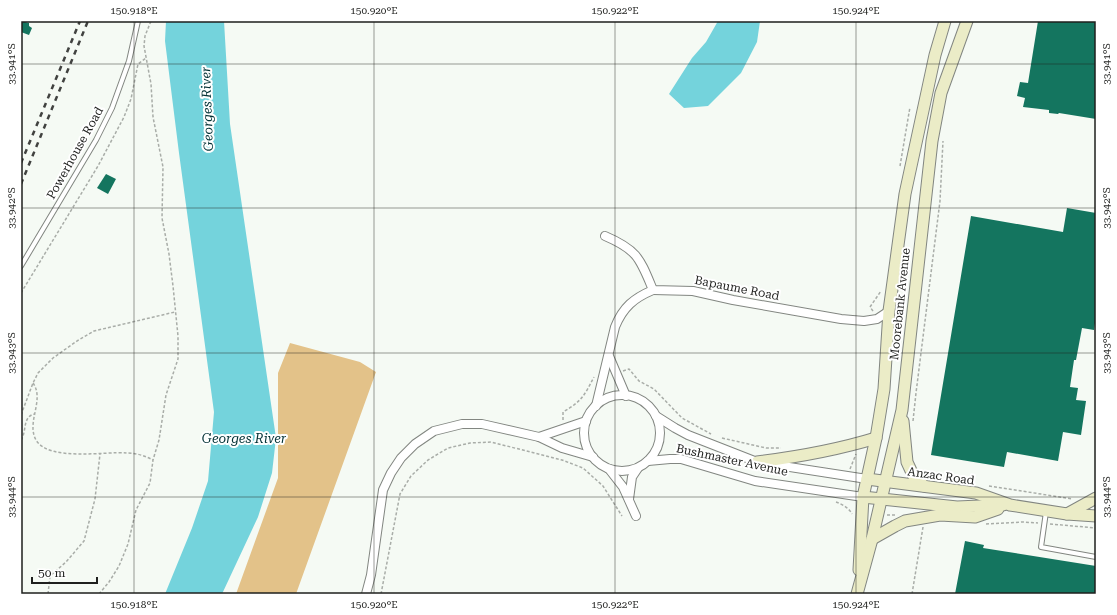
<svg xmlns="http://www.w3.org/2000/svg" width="1117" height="615" viewBox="0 0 1117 615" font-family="'Roboto Serif',serif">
	<rect width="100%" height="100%" fill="#f5faf4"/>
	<polygon fill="#e3c289" points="290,343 360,362 376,372 296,594 236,594 278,478 278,373"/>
	<g fill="#74d3dc">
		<polygon points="166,21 224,21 230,124 276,438 272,473 258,517 222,594 165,594 192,528 208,481 214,412 179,153 165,41"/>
		<polygon points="718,21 760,21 757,42 741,73 708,106 684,108 669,94 692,58 706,42"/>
	</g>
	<g fill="#14755f">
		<polygon points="21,21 29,23 29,26 32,28 29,35 21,32"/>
		<polygon points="1038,21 1096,21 1096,119 1059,113 1058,114 1049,113 1049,110 1023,107 1025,98 1017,96 1020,82 1028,83"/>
		<polygon points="106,174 116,179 108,194 97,188"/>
		<polygon points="1067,208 1096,213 1096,316 1094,330 1082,328 1076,360 1074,360 1070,387 1078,388 1076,400 1086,401 1081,435 1063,432 1058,461 1007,452 1004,467 931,455 971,216 1063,232"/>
		<polygon points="965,541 984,545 983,548 1096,566 1096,594 955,594"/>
	</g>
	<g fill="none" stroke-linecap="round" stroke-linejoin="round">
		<g stroke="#828681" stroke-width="6">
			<g id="lane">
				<polyline points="21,266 96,140 112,108 129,61 138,21"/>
				<polyline points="1046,512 1041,547 1096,557"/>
			</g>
		</g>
		<g stroke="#828681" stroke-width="10">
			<g id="street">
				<path d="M605,236C638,250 640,259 653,290L693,291L733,300L841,319L864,321L877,319L889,311"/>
				<polyline points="609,356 626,396"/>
				<circle cx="622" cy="433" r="38"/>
				<path d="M596,406L615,327C623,307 634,298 653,290"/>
				<polyline points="656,416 675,428 688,435 757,462 867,479"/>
				<polyline points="539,437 586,421"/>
				<polyline points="648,461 670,459 681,459 755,481 863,497"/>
				<polyline points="609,469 623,487 636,516"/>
				<polyline points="629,499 632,477 638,468"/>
				<polyline points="366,594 371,575 383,490 391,473 401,458 415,444 434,431 462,424 482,424 539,437 562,448 593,457"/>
			</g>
		</g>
		<g stroke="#828681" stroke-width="13">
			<g id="secondary">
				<polyline points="903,421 907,462 913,475 924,486"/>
				<path d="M757,462C797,457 837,450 876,438"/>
				<polyline points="867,479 976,493 1010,505 1067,514 1096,516"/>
				<polyline points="863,497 957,507 1003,505"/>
				<polyline points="1067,514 1096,498"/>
				<polyline points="872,539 895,526 905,521 940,515 975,517 998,509"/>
				<polyline points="859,570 863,497 876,438 884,389 889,311 905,194 935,55 945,21"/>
				<polyline points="857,594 872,539 902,410 932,141 941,93 967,21"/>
			</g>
		</g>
		<g stroke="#a9ada8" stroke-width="1.5" stroke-dasharray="3 2" stroke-linecap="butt">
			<polyline points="900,166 910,107"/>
			<polyline points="21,293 98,166 124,117 131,99 138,64 146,58"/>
			<polyline points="873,311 870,307 881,291"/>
			<polyline points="623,371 629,369 639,381 654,389 682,418 711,434"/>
			<path d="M33,383C45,400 26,422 36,440C49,462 105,451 127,453C137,453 145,456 153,460"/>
			<polyline points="21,415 33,383 38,373 53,358 77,341 94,331 175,312"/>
			<path d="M563,420V412C582,401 584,396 594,377"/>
			<polyline points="913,421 916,393 940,201 943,141"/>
			<polyline points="722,438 766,448 781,448"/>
			<path d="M21,440C27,432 22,416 35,414"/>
			<polyline points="850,469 856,454"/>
			<polyline points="989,486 1073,499"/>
			<path d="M836,502C842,504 849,508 852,514"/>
			<polyline points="887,515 895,515"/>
			<polyline points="986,524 1023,522 1038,523"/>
			<polyline points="1050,524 1096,528"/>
			<polyline points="48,594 50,576 66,562 84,541 95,499 100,454"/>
			<polyline points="99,594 109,582 119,566 128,544 136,510 150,483 153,460 159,440 166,395 178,359 178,336 173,286 169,254 162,218 163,167 153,117 151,84 144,46 145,36 151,21"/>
			<polyline points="381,594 400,494 411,476 428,460 448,448 470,443 491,442 562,460 583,468 603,486 622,516"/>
			<polyline points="912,594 923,527"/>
		</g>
		<use href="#lane" stroke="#fff" stroke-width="4"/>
		<use href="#street" stroke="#fff" stroke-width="8"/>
		<use href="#secondary" stroke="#ebecc7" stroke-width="11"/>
		<g stroke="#414240" stroke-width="2.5" stroke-dasharray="5 5" stroke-linecap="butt">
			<polyline points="21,163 80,21"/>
			<polyline points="21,184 88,21"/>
		</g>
	</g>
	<path fill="none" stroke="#1e1f1d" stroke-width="1" stroke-opacity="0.45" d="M134,21V594M374,21V594M615,21V594M856,21V594M21,64H1096M21,208H1096M21,353H1096M21,497H1096"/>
	<g text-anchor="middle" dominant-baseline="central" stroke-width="4" stroke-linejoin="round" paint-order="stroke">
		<g font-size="12" fill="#1e1f1d" stroke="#fff">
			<text transform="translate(75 153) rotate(-61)">Powerhouse Road</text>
			<text transform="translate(737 288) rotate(11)">Bapaume Road</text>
			<text transform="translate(900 304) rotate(-84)">Moorebank Avenue</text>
			<text transform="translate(732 460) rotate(12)">Bushmaster Avenue</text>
			<text transform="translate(941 476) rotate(8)">Anzac Road</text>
		</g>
		<g font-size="13" font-style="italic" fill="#003034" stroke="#fff">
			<text transform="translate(207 109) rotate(-92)">Georges River</text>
			<text x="244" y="438">Georges River</text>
		</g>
	</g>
	<rect width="1117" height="615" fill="none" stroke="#ffffff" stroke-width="44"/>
	<path d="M32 577v6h65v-6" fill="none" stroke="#1e1f1d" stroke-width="2"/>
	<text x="38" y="577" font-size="12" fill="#1e1f1d" stroke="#ffffff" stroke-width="3" paint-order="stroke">50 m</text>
	<rect x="22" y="22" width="1073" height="571" fill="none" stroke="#1e1f1d" stroke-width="1.5"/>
	<g font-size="10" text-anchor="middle" fill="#1e1f1d">
		<text x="134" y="14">150.918°E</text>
		<text x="374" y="14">150.920°E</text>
		<text x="615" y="14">150.922°E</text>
		<text x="856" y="14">150.924°E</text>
		<text transform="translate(11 64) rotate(-90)" y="4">33.941°S</text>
		<text transform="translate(1106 64) rotate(-90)" y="4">33.941°S</text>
		<text transform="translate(11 208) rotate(-90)" y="4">33.942°S</text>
		<text transform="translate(1106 208) rotate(-90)" y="4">33.942°S</text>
		<text transform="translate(11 353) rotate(-90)" y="4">33.943°S</text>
		<text transform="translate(1106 353) rotate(-90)" y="4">33.943°S</text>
		<text transform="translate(11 497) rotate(-90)" y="4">33.944°S</text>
		<text transform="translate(1106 497) rotate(-90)" y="4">33.944°S</text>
		<text x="134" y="608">150.918°E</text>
		<text x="374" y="608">150.920°E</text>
		<text x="615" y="608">150.922°E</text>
		<text x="856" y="608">150.924°E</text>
	</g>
</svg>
